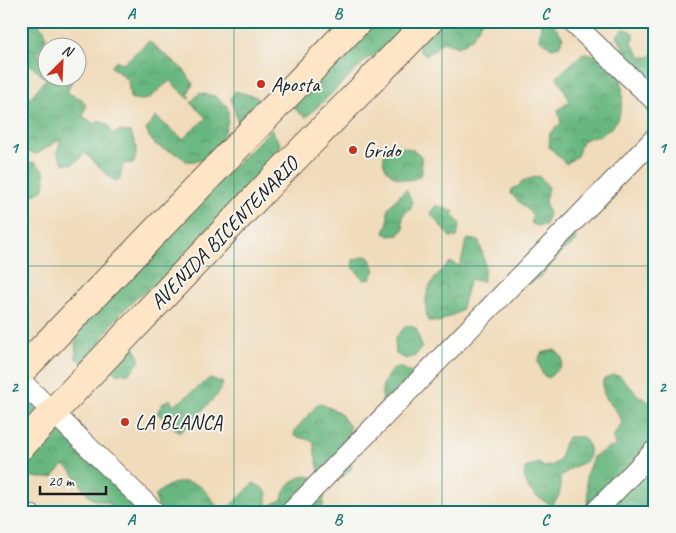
<svg xmlns="http://www.w3.org/2000/svg" width="676" height="533" viewBox="0 0 676 533" font-family="Caveat,sans-serif">
	<defs>
		<pattern id="forest-crowns" width="20" height="18" patternUnits="userSpaceOnUse" patternTransform="scale(1.25)"><rect width="20" height="18" fill="#69b780"/><path d="M2 6a3 3 0 1 1 6 0M12 15a3 3 0 1 1 6 0" fill="none" stroke="#569468"/></pattern>
	</defs>
	<rect width="100%" height="100%" fill="#f6f6f2"/>
	<filter id="ink" filterUnits="userSpaceOnUse"><feTurbulence type="fractalNoise" baseFrequency=".02" numOctaves="2"/><feDisplacementMap in="SourceGraphic" scale="10" xChannelSelector="R" yChannelSelector="G"/><feConvolveMatrix kernelMatrix="1 2 1 2 8 2 1 2 1" color-interpolation-filters="sRGB"/></filter>
	<filter id="wash" filterUnits="userSpaceOnUse"><feTurbulence type="fractalNoise" baseFrequency=".0096" numOctaves="4" result="noise"/><feDisplacementMap in="SourceGraphic" scale="20" xChannelSelector="R" yChannelSelector="G"/><feGaussianBlur stdDeviation="1.12" result="paint"/><feColorMatrix in="noise" values="0 0 0 0 0 0 0 0 0 0 0 0 0 0 0 0 0 1.4 0 .05"/><feComposite in="paint" operator="in"/></filter>
	<g filter="url(#wash)">
		<rect width="100%" height="100%" fill="#f0dbba"/>
		<g fill="url(#forest-crowns)" stroke="#426a4e">
			<path d="M21,21H33C52,32 47,39 38,54L47,66L48,78H73L67,93L82,99L86,106L83,116L94,124L101,121L109,126L112,134L119,131L130,132C136,142 138,152 134,163L123,164L120,179L114,181L85,153L73,164L63,163L57,152L61,139L37,154L21,150V108L46,79L21,57Z"/>
			<polygon points="379,21 412,21 385,49 367,59 313,111 306,117 298,112 292,104 356,39"/>
			<polygon points="421,21 483,21 471,39 458,47 443,42 428,55 420,52 416,37"/>
			<polygon points="541,23 552,23 563,37 560,46 552,48 539,39"/>
			<path d="M624,29L629,30L635,34L632,43L641,57H649L655,53L653,75C650,76 645,76 642,75C636,73 619,42 617,35Z"/>
			<path d="M149,41L185,71L193,84L188,93L190,100L170,81C153,92 152,105 130,98L128,80L111,67L116,61L124,63Z"/>
			<path d="M583,53L610,58L620,67C623,92 628,122 600,135C594,138 586,137 582,142C579,146 580,151 577,156L566,164L549,147L550,133L561,123L558,110L570,101L557,77Z"/>
			<polygon points="235,91 257,97 260,104 239,126 231,98"/>
			<path d="M199,93L215,96L227,106C232,124 219,151 201,160C197,162 191,161 186,161C170,145 156,155 146,130L156,117L183,139L206,118L191,103Z"/>
			<path d="M271,129L281,145L271,160L256,193L157,282C131,301 98,331 93,365L76,359L75,342L80,322Z"/>
			<path d="M395,145L414,150L421,156L422,174C407,189 376,173 385,152Z"/>
			<polygon points="34,162 44,171 45,182 43,190 27,198 21,196 21,164"/>
			<polygon points="539,176 548,186 545,202 549,214 545,225 537,226 531,223 533,215 511,194 512,189 519,186 522,181"/>
			<polygon points="406,189 412,202 411,209 404,213 402,222 404,228 399,235 390,236 384,233 388,221 388,208"/>
			<polygon points="436,205 454,212 452,215 460,223 457,237 450,237 430,213"/>
			<path d="M567,233L576,236L575,242C570,246 563,250 559,255C548,266 543,280 526,284Z"/>
			<path d="M468,239L479,241C483,256 488,266 482,282L470,279L461,311L439,322L428,321C421,292 431,281 450,262L459,266C463,260 463,248 468,239Z"/>
			<polygon points="365,256 369,257 375,270 370,279 364,280 352,266 353,260"/>
			<polygon points="407,325 416,328 422,347 415,356 406,359 396,354 395,338"/>
			<polygon points="126,343 135,348 140,361 130,373 117,374 111,370"/>
			<polygon points="555,350 562,357 562,365 549,378 543,375 538,362 541,353"/>
			<path d="M399,367L409,371L415,377L389,411C378,394 380,384 393,369Z"/>
			<path d="M613,375L620,376L639,396L655,406V512H589L586,475L593,457L608,448L615,447L613,437L622,423C618,405 600,403 603,380Z"/>
			<polygon points="210,378 223,383 219,393 180,433 157,413 162,404 170,399 173,405 178,403"/>
			<polygon points="36,391 45,394 21,443 21,398"/>
			<path d="M319,403L339,412L350,427C347,442 347,453 352,467C342,481 336,482 320,477C318,464 314,455 314,441L294,436L295,430Z"/>
			<path d="M58,426L149,512H114L110,504C105,501 95,501 91,498C81,488 74,471 64,465L53,477C40,479 31,479 21,469V448Z"/>
			<path d="M568,437H583C590,445 590,450 588,460L572,468L560,477C560,490 562,497 551,505C535,496 521,488 525,468L539,463L544,467C567,464 558,451 568,437Z"/>
			<path d="M305,475L317,479L325,490L323,506L319,512H308L303,507L298,512H263L265,509L258,512H163L158,507L155,496C166,483 186,477 201,487C209,493 214,505 222,511C234,503 244,494 253,483C270,491 267,492 267,508L282,499C285,485 292,481 305,475Z"/>
		</g>
	</g>
	<g filter="url(#ink)">
		<g fill="none" stroke-linecap="round" stroke-linejoin="round">
			<g stroke="#665f53" stroke-width="12">
				<polyline id="lane" points="34,512 34,511"/>
			</g>
			<g stroke="#665f53" stroke-width="22">
				<g id="street">
					<polyline points="571,21 655,101"/>
					<polyline points="21,381 155,512"/>
					<polyline points="291,512 655,138"/>
					<polyline points="595,512 655,450"/>
				</g>
			</g>
			<g stroke="#665f53" stroke-width="30">
				<g id="secondary">
					<polyline points="21,371 358,21"/>
					<polyline points="21,446 273,180 429,21"/>
				</g>
			</g>
			<use href="#lane" stroke="#fff" stroke-width="10"/>
			<use href="#street" stroke="#fff" stroke-width="20"/>
			<use href="#secondary" stroke="#fde5c5" stroke-width="28"/>
		</g>
	</g>
	<path fill="none" stroke="#0f766e" stroke-width="1" stroke-opacity="0.55" d="M234,21V512M442,21V512M21,266H655"/>
	<g fill="#c8321e" stroke="#f6f6f2" stroke-width="2">
		<circle cx="261" cy="84" r="5"/>
		<circle cx="353" cy="150" r="5"/>
		<circle cx="125" cy="422" r="5"/>
	</g>
	<g text-anchor="middle" dominant-baseline="central" stroke-width="4" stroke-linejoin="round" paint-order="stroke">
		<g font-size="21" fill="#1c1c1c" stroke="#f6f6f2" text-anchor="start">
			<text x="271" y="84">Aposta</text>
			<text x="363" y="150">Grido</text>
			<text x="135" y="422">LA BLANCA</text>
		</g>
		<g font-size="21" fill="#1c1c1c" stroke="#f6f6f2">
			<text transform="translate(224 233) rotate(-46)">AVENIDA BICENTENARIO</text>
		</g>
	</g>
	<rect width="676" height="533" fill="none" stroke="#f6f6f2" stroke-width="55"/>
	<g transform="translate(62 62) rotate(24)"><circle r="24" fill="#f6f6f2" stroke="#9f9f9c"/>
	<path d="M0-4L9 19L0 12L-9 19Z" fill="#c8321e"/>
	<text y="-8" font-size="14" font-weight="bold" text-anchor="middle" fill="#1c1c1c">N</text>
	</g>
	<path d="M40 486v8h66v-8" fill="none" stroke="#1c1c1c" stroke-width="2.5"/>
	<text x="48" y="486" font-size="15" fill="#1c1c1c" stroke="#f6f6f2" stroke-width="4" paint-order="stroke">20 m</text>
	<rect x="28" y="28" width="620" height="478" fill="none" stroke="#0f766e" stroke-width="2"/>
	<g font-size="16" text-anchor="middle" font-weight="bold" fill="#0f766e">
		<text x="131" y="19">A</text>
		<text x="338" y="19">B</text>
		<text x="545" y="19">C</text>
		<text x="14" y="153">1</text>
		<text x="662" y="153">1</text>
		<text x="14" y="392">2</text>
		<text x="662" y="392">2</text>
		<text x="131" y="525">A</text>
		<text x="338" y="525">B</text>
		<text x="545" y="525">C</text>
	</g>
</svg>
